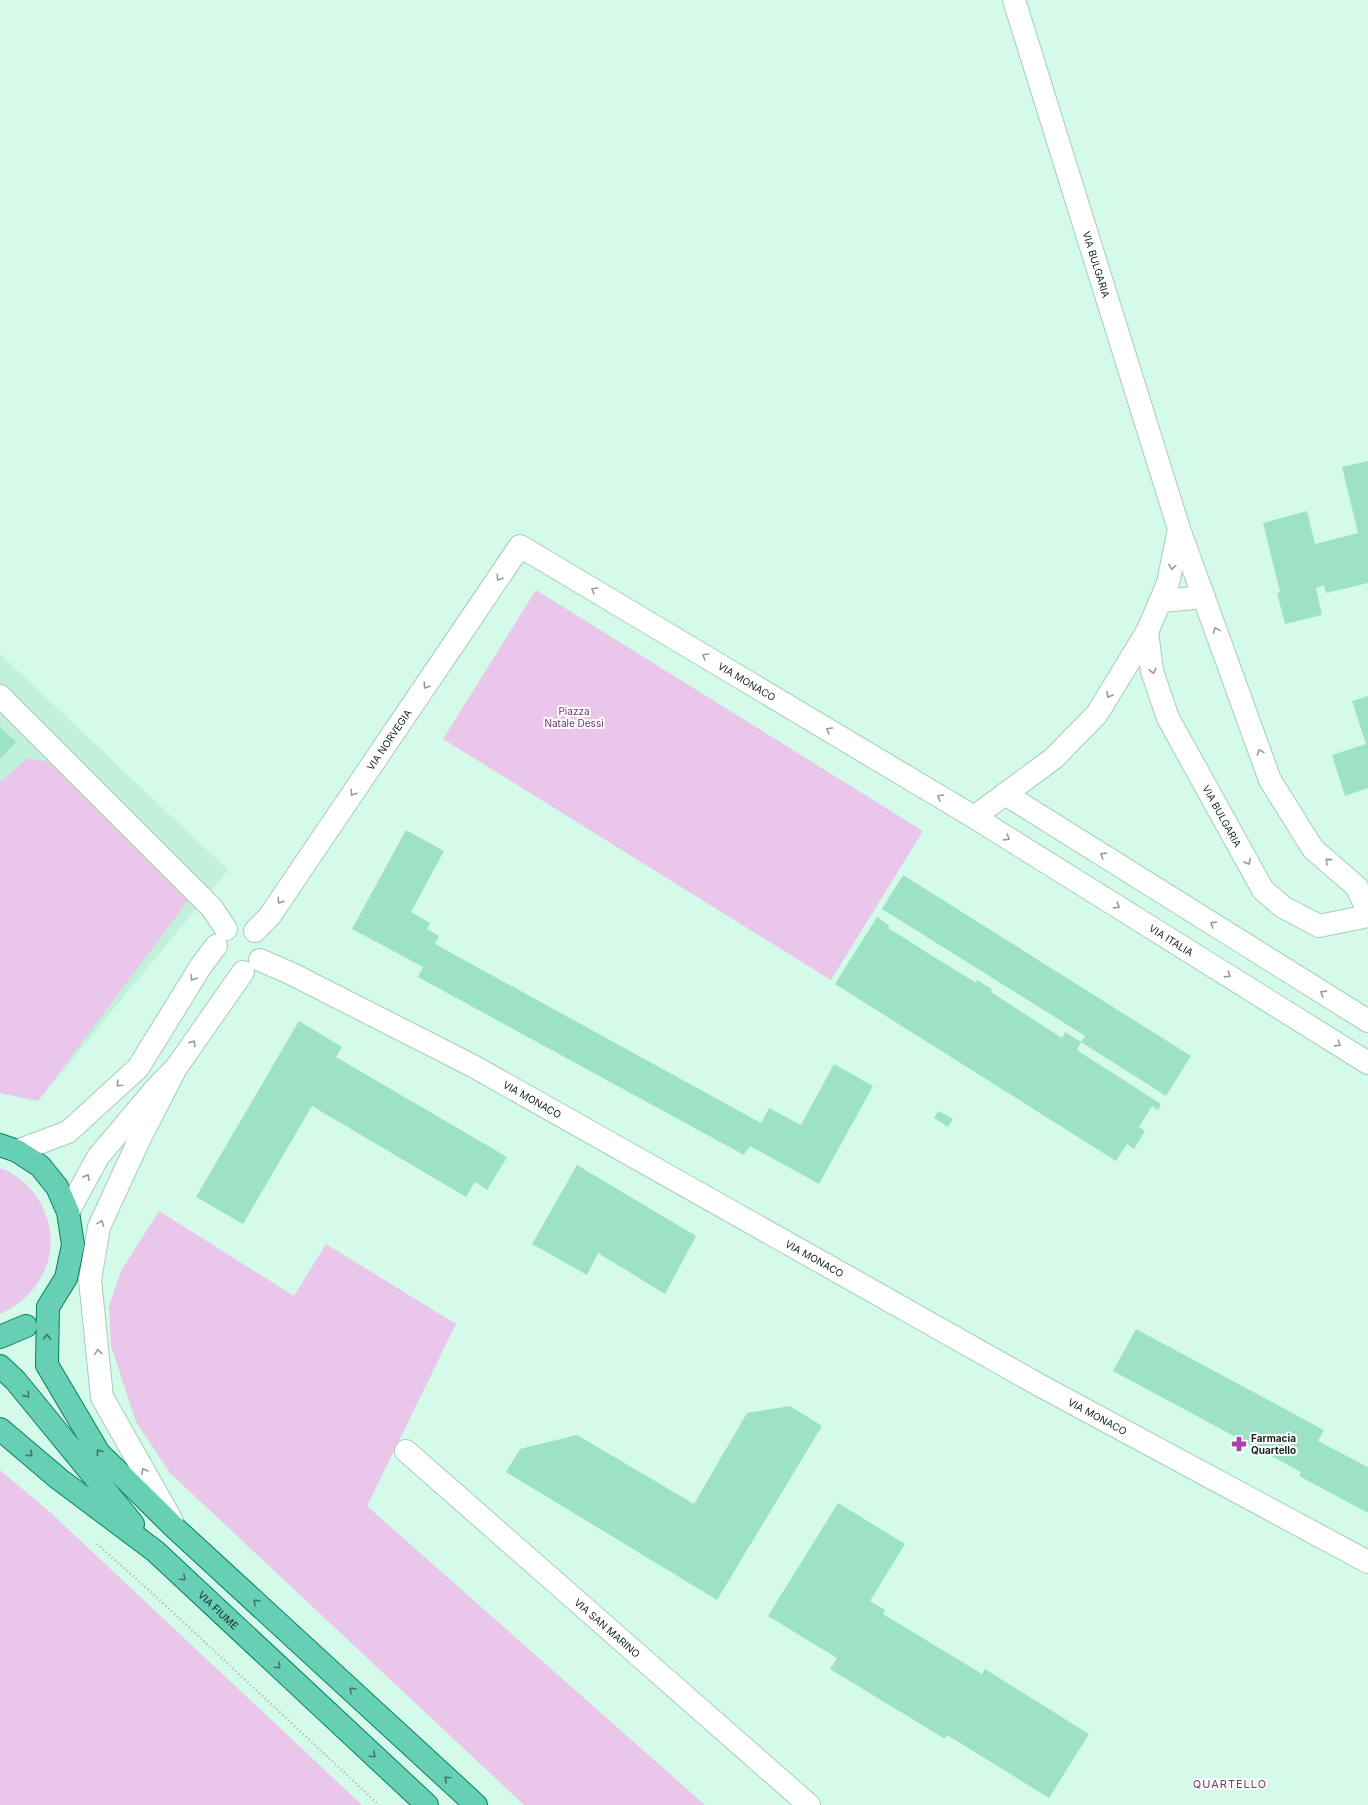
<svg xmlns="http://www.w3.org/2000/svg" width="1368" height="1805" viewBox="0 0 1368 1805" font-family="Inter,sans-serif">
	<rect width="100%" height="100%" fill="#d4fbe9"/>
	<polygon fill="#c1f1db" points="0,654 228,870 38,1101 0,1093"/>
	<g fill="#eac6eb">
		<polygon points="536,590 923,831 831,980 443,739"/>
		<polygon points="28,758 51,762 189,899 38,1101 0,1093 0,782"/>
		<path d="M0,1168C13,1172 25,1182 34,1193C67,1237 49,1292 0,1314Z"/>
		<polygon points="159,1211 294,1296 326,1244 456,1324 367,1506 705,1805 524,1805 170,1473 136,1422 111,1346 109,1306 121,1271"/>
		<polygon points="0,1470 52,1514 362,1805 0,1805"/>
	</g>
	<g fill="#9ee2c5">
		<polygon points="1368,461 1368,583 1326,593 1324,585 1316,588 1322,615 1285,624 1277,593 1280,592 1263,523 1307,511 1315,544 1358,533 1342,467"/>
		<polygon points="1368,696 1368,788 1345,796 1332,755 1366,744 1352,701"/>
		<polygon points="0,727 16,742 0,759"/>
		<polygon points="406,830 444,851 411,912 430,923 427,929 439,936 435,944 761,1123 769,1108 801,1125 834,1064 873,1086 819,1184 750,1146 744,1155 418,977 423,967 352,929"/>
		<polygon points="903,875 1191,1056 1166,1096 1081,1042 1085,1036 882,909"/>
		<polygon points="877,917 890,926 888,928 976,983 977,980 992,989 991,992 1062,1038 1065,1032 1081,1042 1077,1050 1161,1104 1158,1110 1152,1106 1139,1127 1145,1131 1134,1149 1127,1144 1116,1161 835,984"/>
		<polygon points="299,1021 342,1047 336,1057 507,1157 487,1190 475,1182 466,1197 312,1106 243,1224 196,1197"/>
		<polygon points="938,1111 953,1119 948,1127 934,1118"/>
		<polygon points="577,1165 696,1236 665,1294 598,1253 587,1275 532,1244"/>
		<polygon points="1136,1329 1324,1430 1318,1441 1368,1467 1368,1513 1299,1476 1301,1472 1113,1371"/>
		<polygon points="790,1406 822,1426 717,1600 506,1472 520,1449 577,1435 694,1504 747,1413"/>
		<polygon points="838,1503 905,1544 870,1601 885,1610 883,1614 982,1674 985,1669 1089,1734 1049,1798 947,1735 945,1739 830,1669 837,1658 768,1616"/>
	</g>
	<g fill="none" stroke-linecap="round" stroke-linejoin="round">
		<g stroke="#a7ccbb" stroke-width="24">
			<g id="minor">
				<path id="s1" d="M1014,0L1179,529L1270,780L1313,849L1357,887L1368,912"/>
				<polyline points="1161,601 1204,597"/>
				<path id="s2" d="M1147,632L1152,671L1168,718L1263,890L1283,907L1319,926L1368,916"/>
				<polyline points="0,696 212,908 226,929"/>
				<polyline points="1005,794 1368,1021"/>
				<polyline points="974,817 1054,758 1097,714 1147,632 1168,583 1179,529"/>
				<path id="s3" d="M255,931L269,917L520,546L974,817L1368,1063"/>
				<path id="s4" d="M260,960L292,974L473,1066L1041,1386L1368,1562"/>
				<polyline points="17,1151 68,1132 138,1068 201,966 216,946"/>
				<polyline points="68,1212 98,1157 157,1087 176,1068 243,972"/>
				<path id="s5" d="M406,1451L809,1805"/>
				<polyline points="172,1521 102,1397 90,1280 99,1227 140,1138 176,1068"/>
			</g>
		</g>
		<g stroke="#087e5e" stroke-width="24">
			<g id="major">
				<polyline points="0,1145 17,1151 40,1166 57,1187 68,1212 73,1245 66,1278 48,1307 47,1365 99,1453 176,1529 476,1805"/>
				<polyline points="0,1337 26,1326"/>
				<polyline points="0,1366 15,1380 133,1524"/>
				<path id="s6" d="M0,1429L59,1479L155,1551L427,1805"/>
			</g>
		</g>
		<polyline stroke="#99b9ab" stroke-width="2.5" stroke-dasharray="1 3" stroke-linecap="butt" points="97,1544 163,1603 379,1805"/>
		<use href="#minor" stroke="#fff" stroke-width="22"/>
		<use href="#major" stroke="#67cfb3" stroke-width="22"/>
	</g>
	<defs><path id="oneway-chevron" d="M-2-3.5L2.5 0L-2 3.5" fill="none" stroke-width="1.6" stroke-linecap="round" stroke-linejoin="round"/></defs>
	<g stroke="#959c99">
		<use href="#oneway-chevron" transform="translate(1172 567) rotate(101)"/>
		<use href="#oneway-chevron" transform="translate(499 578) rotate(124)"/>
		<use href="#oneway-chevron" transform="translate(594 590) rotate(-149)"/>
		<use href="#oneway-chevron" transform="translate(1216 630) rotate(-110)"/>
		<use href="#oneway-chevron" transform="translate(705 656) rotate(-149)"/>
		<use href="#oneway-chevron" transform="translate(1153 671) rotate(77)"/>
		<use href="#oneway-chevron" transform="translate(426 686) rotate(124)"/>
		<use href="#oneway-chevron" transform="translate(1109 695) rotate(121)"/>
		<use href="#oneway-chevron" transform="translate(829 730) rotate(-149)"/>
		<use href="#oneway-chevron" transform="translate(1260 752) rotate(-110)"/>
		<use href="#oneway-chevron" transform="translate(353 793) rotate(124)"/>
		<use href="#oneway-chevron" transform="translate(940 797) rotate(-149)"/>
		<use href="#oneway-chevron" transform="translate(1007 838) rotate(32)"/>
		<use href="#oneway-chevron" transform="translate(1103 855) rotate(-148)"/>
		<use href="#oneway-chevron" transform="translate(1328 861) rotate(-139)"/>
		<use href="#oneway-chevron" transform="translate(1248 862) rotate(61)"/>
		<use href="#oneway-chevron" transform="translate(280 901) rotate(124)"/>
		<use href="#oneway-chevron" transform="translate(1117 906) rotate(32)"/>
		<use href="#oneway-chevron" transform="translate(1213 924) rotate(-148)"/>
		<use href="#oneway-chevron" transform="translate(1228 975) rotate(32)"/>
		<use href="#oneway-chevron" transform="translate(193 978) rotate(122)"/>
		<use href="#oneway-chevron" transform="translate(1323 993) rotate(-148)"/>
		<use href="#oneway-chevron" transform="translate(193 1043) rotate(-55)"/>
		<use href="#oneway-chevron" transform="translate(1338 1044) rotate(32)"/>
		<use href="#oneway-chevron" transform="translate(119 1084) rotate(137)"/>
		<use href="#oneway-chevron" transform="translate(87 1177) rotate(-61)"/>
		<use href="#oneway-chevron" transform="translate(101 1223) rotate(-69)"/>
		<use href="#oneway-chevron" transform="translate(98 1352) rotate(-96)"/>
		<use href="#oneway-chevron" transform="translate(144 1471) rotate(-119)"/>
	</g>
	<g stroke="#3e7968">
		<use href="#oneway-chevron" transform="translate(47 1337) rotate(-89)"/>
		<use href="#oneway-chevron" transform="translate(27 1395) rotate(51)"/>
		<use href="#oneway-chevron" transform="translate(99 1452) rotate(-127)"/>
		<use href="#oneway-chevron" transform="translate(30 1454) rotate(40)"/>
		<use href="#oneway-chevron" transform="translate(183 1578) rotate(43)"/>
		<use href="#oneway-chevron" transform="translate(256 1602) rotate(-137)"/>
		<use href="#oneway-chevron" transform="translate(278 1666) rotate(43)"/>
		<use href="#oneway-chevron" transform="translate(352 1690) rotate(-137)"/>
		<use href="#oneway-chevron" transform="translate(373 1755) rotate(43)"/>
		<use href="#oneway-chevron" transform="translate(447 1779) rotate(-137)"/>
	</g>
	<defs>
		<g id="pharmacy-bare" transform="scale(1.2)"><path d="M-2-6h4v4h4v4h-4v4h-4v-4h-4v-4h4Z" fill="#a645ac" stroke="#fff" stroke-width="2.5" paint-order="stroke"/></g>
	</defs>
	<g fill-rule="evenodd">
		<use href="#pharmacy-bare" x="1239" y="1444"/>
	</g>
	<g text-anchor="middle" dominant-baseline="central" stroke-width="4" stroke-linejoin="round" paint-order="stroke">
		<g font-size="10" fill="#14231d" stroke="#fff">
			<text stroke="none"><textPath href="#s1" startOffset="277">VIA BULGARIA</textPath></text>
			<text stroke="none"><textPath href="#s3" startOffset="732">VIA MONACO</textPath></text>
			<text stroke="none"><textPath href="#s3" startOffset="234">VIA NORVEGIA</textPath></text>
			<text stroke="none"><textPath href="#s2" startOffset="201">VIA BULGARIA</textPath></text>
			<text stroke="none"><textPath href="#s3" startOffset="1229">VIA ITALIA</textPath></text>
			<text stroke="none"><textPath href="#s4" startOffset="306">VIA MONACO</textPath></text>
			<text stroke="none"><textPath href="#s4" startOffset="630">VIA MONACO</textPath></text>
			<text stroke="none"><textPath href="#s4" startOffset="954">VIA MONACO</textPath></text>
			<text stroke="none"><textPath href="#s6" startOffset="284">VIA FIUME</textPath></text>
			<text stroke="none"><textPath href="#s5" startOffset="268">VIA SAN MARINO</textPath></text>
		</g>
		<g font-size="10" fill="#6d3770" stroke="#fff">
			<text x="574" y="711">Piazza<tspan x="574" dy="12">Natale Dessì</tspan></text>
		</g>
		<g font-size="10" font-weight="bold" fill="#14231d" stroke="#fff" text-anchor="start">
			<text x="1251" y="1438">Farmacia<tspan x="1251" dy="12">Quartello</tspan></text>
		</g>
		<g font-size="11" letter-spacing="1" fill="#6f3e71" stroke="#fff">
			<text x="1230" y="1784">QUARTELLO</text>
		</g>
	</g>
</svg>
